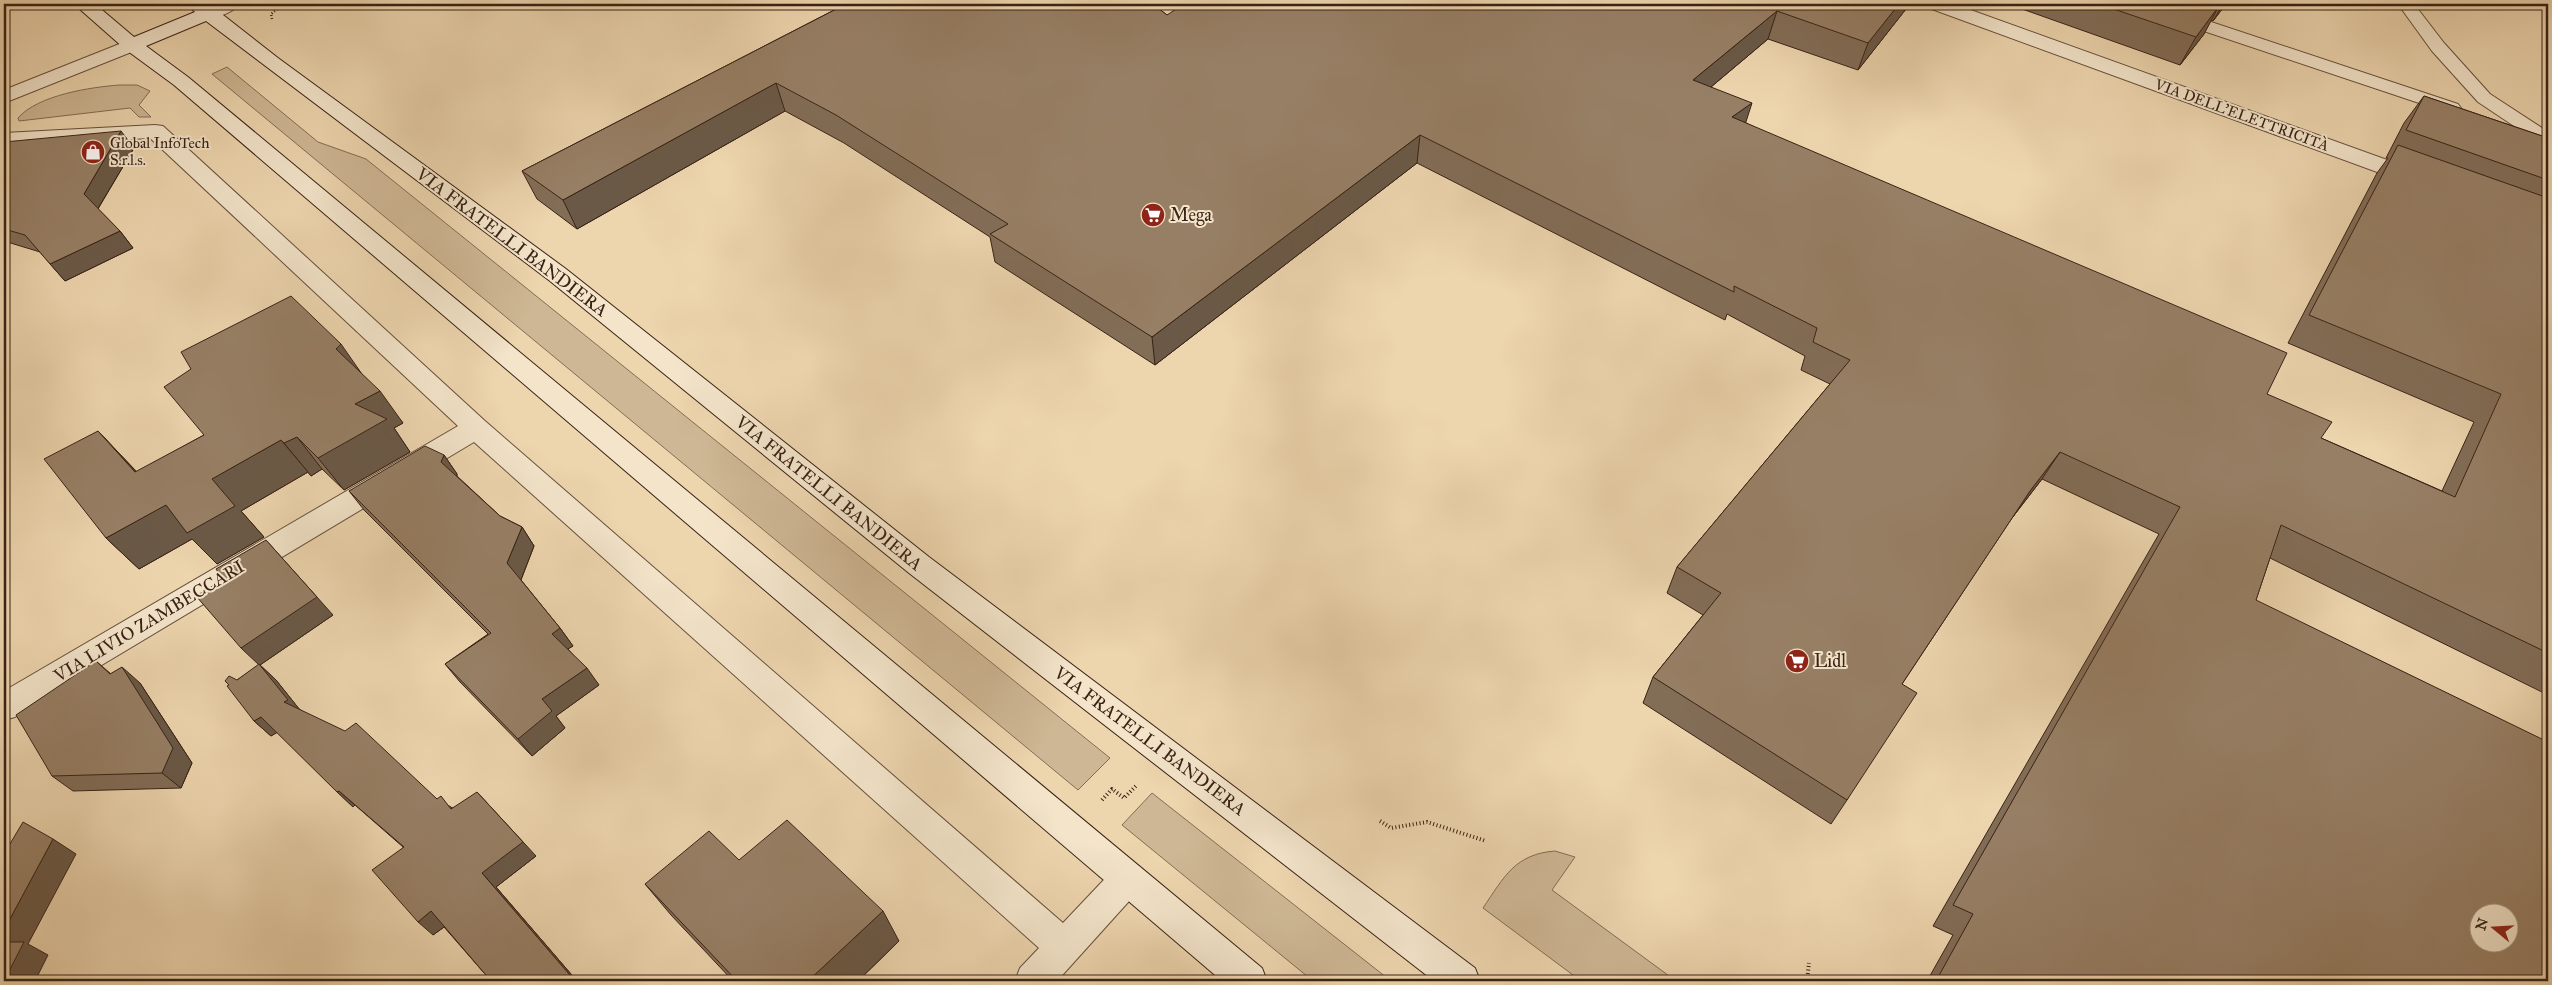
<svg xmlns="http://www.w3.org/2000/svg" width="2552" height="985" viewBox="0 0 2552 985" font-family="'IM FELL Great Primer',serif">
	<rect width="100%" height="100%" fill="#edd5ae"/>
	<filter id="stains"><feTurbulence type="fractalNoise" baseFrequency=".004" numOctaves="4"/><feColorMatrix values="0 0 0 0 .2 0 0 0 0 .09 0 0 0 0 .02 0 0 0 .5 -.17"/></filter>
	<radialGradient id="worn" r=".72"><stop offset=".6" stop-color="#630" stop-opacity="0"/><stop offset="1" stop-color="#630" stop-opacity=".3"/></radialGradient>
	<g fill="#ceb794" stroke="#846c54">
		<polygon points="227,67 318,142 366,159 1110,758 1078,790 212,74"/>
		<path d="M120,85H137L150,91L139,105L151,117H139L130,108L19,121L18,118C38,95 91,87 120,85Z"/>
		<polygon points="1152,793 1391,981 1313,981 1122,825"/>
		<path d="M1555,851L1575,857L1552,890L1676,981H1581L1483,908C1504,877 1515,854 1555,851Z"/>
	</g>
	<g fill="none" stroke-linecap="round" stroke-linejoin="round">
		<g stroke="#664f3b" stroke-width="2">
			<g id="service">
				<polygon points="2133,4 2157,4 2458,104 2461,108 2458,112 2446,112 2135,8"/>
				<polygon points="2398,4 2414,4 2444,43 2490,94 2548,132 2548,146 2541,144 2478,102 2432,51"/>
			</g>
		</g>
		<g stroke="#664f3b" stroke-width="2">
			<g id="minor">
				<polygon points="132,39 139,41 142,45 139,49 4,103 4,90"/>
				<polygon points="155,125 163,126 485,421 1063,923 1116,867 1128,862 1140,867 1145,878 1140,889 1057,981 1015,981 1020,968 1039,948 474,442 15,717 4,720 4,691 458,426 150,138 4,146 4,133"/>
			</g>
		</g>
		<g stroke="#664f3b" stroke-width="2">
			<g id="tertiary">
				<path d="M213,4H239C232,14 212,20 201,17L198,13L201,9Z"/>
				<polygon points="1926,4 1954,4 2426,174 2429,179 2426,184 2418,186 2410,184 1929,8"/>
			</g>
		</g>
		<g stroke="#392215" stroke-width="2">
			<polygon id="secondary" points="74,4 95,4 134,37 195,12 187,4 209,4 278,58 566,269 929,557 1475,968 1480,981 1434,981 909,573 550,281 206,21 146,46 188,77 1262,968 1267,981 1222,981 174,85 125,49"/>
		</g>
		<polyline stroke="#392215" stroke-width="2.5" stroke-dasharray="1 2" stroke-linecap="butt" points="272,19 271,14 284,4"/>
		<g stroke="#392215" stroke-width="4" stroke-dasharray="1 2.5" stroke-linecap="butt">
			<polyline points="1102,800 1112,789 1124,798 1137,785"/>
			<polyline points="1380,821 1391,828 1427,822 1486,841"/>
			<polyline points="1807,981 1809,963"/>
		</g>
		<use href="#service" fill="#f3e4ca" fill-rule="evenodd"/>
		<use href="#minor" fill="#f3e4ca" fill-rule="evenodd"/>
		<use href="#tertiary" fill="#f3e4ca" fill-rule="evenodd"/>
		<use href="#secondary" fill="#f3e4ca" fill-rule="evenodd"/>
	</g>
	<g fill="#826d57" stroke="#392215">
		<polygon points="836,4 1153,4 1167,15 1910,4 1858,70 1768,39 1711,87 1746,123 2267,394 2321,438 2442,491 2474,422 2288,343 2377,173 2388,158 2386,158 2404,123 2424,96 2548,138 2548,695 2270,558 2256,600 2548,981 1927,981 1953,935 1933,926 2159,534 2042,479 2012,518 1902,684 1847,800 1831,824 1643,703 1653,677 1703,615 1667,593 1677,567 1830,384 1801,370 1805,356 1727,314 1725,320 1417,163 1155,365 995,262 990,237 844,143 785,111 577,229 537,199 522,171 840,7"/>
		<polygon points="2008,4 2226,4 2213,21 2211,20 2204,34 2180,65"/>
		<polygon points="4,142 134,148 98,209 120,231 133,248 65,281 40,252 4,241"/>
		<polygon points="363,375 403,423 394,428 410,452 344,490 322,469 311,476 308,472 241,511 264,537 217,564 192,539 139,569 106,538 98,431 137,472 204,435"/>
		<polygon points="444,455 457,474 457,476 500,516 522,527 534,546 521,580 560,628 573,646 568,649 599,685 556,716 565,728 532,756 460,682 445,664 488,634 364,510 349,491"/>
		<polygon points="223,580 333,615 260,665 276,680 299,709 437,799 536,856 496,887 577,981 491,981 444,927 433,935 403,847 355,805 353,807 277,732 271,736 254,721 237,680 259,665"/>
		<polygon points="96,661 111,674 140,683 192,763 181,788 73,791 52,776"/>
		<polygon points="739,860 899,941 858,981 733,981 671,915 645,884"/>
	</g>
	<g fill="#6a5947" stroke="#392215">
		<polygon points="1899,4 1910,4 1858,70 1868,43"/>
		<polygon points="2223,4 2226,4 2213,21"/>
		<polygon points="2219,6 2204,34 2180,65 2196,37"/>
		<polygon points="1777,11 1768,39 1686,108 1693,80"/>
		<polygon points="776,83 785,111 577,229 563,200"/>
		<polygon points="1752,103 1743,131 1732,117"/>
		<polygon points="121,131 134,148 97,210 84,194"/>
		<polygon points="1420,135 1417,163 1155,365 1152,337"/>
		<polygon points="120,231 133,248 65,281 50,264"/>
		<polygon points="341,344 364,377 336,349"/>
		<polygon points="380,391 403,423 394,428 410,452 344,490 318,458 355,404"/>
		<polygon points="98,431 129,464 166,504 135,472"/>
		<polygon points="297,437 322,469 311,476 284,443"/>
		<polygon points="281,440 308,472 241,511 264,537 217,564 192,539 139,569 106,538"/>
		<polygon points="2060,452 2042,479 2012,518 2030,491"/>
		<polygon points="444,455 457,474 455,482 441,462"/>
		<polygon points="522,527 534,546 520,582 507,563"/>
		<polygon points="266,540 333,615 260,665 276,680 304,715 284,702 259,665 241,648"/>
		<polygon points="560,628 573,646 564,651 552,634"/>
		<polygon points="122,667 140,683 192,763 181,788 162,773"/>
		<polygon points="587,668 599,685 556,716 565,728 532,756 518,739 542,699"/>
		<polygon points="261,717 278,732 271,736 254,721"/>
		<polygon points="339,791 355,805 353,807 337,792"/>
		<polygon points="477,792 536,856 496,887 577,981 575,981 482,873"/>
		<polygon points="53,839 76,854 28,944 48,955 35,981 4,981 4,930"/>
		<polygon points="431,911 447,925 433,935 418,922"/>
		<polygon points="883,911 899,941 858,981 808,981"/>
	</g>
	<g fill="#977f65" stroke="#392215" fill-rule="evenodd">
		<path d="M846,4H1153L1167,15L1184,4H1899L1868,43L1777,11L1693,80L1752,103L1732,117L2287,353L2267,394L2332,422L2321,438L2455,497L2501,394L2309,315L2398,145L2548,198V653L2281,525L2256,600L2548,742V981H1936L1973,914L1953,905L2180,507L2060,452L2030,491L1902,684L1917,693L1847,800L1653,677L1721,593L1677,567L1850,360L1813,342L1817,328L1734,286V292L1420,135L1152,337L990,234L1008,224L836,115L776,83L563,200L522,171ZM2480,912H2510V942H2480Z"/>
		<polygon points="2099,4 2212,4 2219,6 2196,37"/>
		<polygon points="2424,96 2548,138 2548,180 2406,130"/>
		<polygon points="121,131 84,194 120,231 50,264 25,235 4,229 4,142"/>
		<polygon points="291,296 341,344 336,349 380,391 355,404 387,419 318,458 297,437 284,443 281,440 212,479 235,506 187,533 166,505 106,538 44,459 98,431 135,472 204,435 164,387 191,369 181,352"/>
		<polygon points="425,446 444,455 441,462 500,516 522,527 507,563 560,628 552,634 587,668 542,699 552,711 518,739 445,664 491,633 349,491"/>
		<polygon points="266,540 317,597 241,648 196,596 223,580 216,569"/>
		<polygon points="96,661 110,674 122,667 173,748 162,773 52,776 16,715"/>
		<polygon points="259,664 288,700 284,702 345,731 356,723 437,799 441,796 451,809 477,792 523,842 482,873 575,981 491,981 431,911 418,922 372,870 404,847 339,791 337,792 261,717 254,721 227,686 229,685 225,681 229,676 237,680"/>
		<polygon points="787,820 883,911 808,981 737,981 645,884 709,831 739,860"/>
		<polygon points="23,822 53,839 4,930 4,854"/>
		<polygon points="4,942 24,942 4,981"/>
	</g>
	<defs>
		<g id="shop-disc" transform="scale(1.25)"><circle r="9.5" fill="#8f2418" stroke="#f3e4ca"/><path d="M-5-2.5h2.3a2.7 3.5 0 0 1 5.4 0H5L5.5 6h-11ZM-1.5-2.5h3a1.5 2.3 0 0 0-3 0Z" fill="#fff"/></g>
		<g id="supermarket-disc" transform="scale(1.25)"><circle r="9.5" fill="#8f2418" stroke="#f3e4ca"/><path d="M-6-5.5h2.5l.6 2H6L4.5 2H-2.5L-4.4-4H-6ZM-1.5 3.2a1.3 1.3 0 1 0 .1 0ZM3 3.2a1.3 1.3 0 1 0 .1 0Z" fill="#fff"/></g>
	</defs>
	<g fill-rule="evenodd">
		<use href="#shop-disc" x="93" y="152"/>
		<use href="#supermarket-disc" x="1153" y="215"/>
		<use href="#supermarket-disc" x="1797" y="661"/>
	</g>
	<g text-anchor="middle" dominant-baseline="central" stroke-width="4" stroke-linejoin="round" paint-order="stroke">
		<g font-size="15" fill="#392215" stroke="#f3e4ca">
			<text transform="translate(2242 115) rotate(20)">VIA DELL'ELETTRICITÀ</text>
		</g>
		<g font-size="15" fill="#392215" stroke="#f3e4ca" text-anchor="start">
			<text x="110" y="143">Global InfoTech<tspan x="110" dy="17">S.r.l.s.</tspan></text>
		</g>
		<g font-size="18" fill="#392215" stroke="#f3e4ca" text-anchor="start">
			<text x="1170" y="215">Mega</text>
			<text x="1814" y="661">Lidl</text>
		</g>
		<g font-size="18" fill="#392215" stroke="#f3e4ca">
			<text transform="translate(512 242) rotate(37)">VIA FRATELLI BANDIERA</text>
			<text transform="translate(829 493) rotate(39)">VIA FRATELLI BANDIERA</text>
			<text transform="translate(149 621) rotate(-31)">VIA LIVIO ZAMBECCARI</text>
			<text transform="translate(1150 741) rotate(37)">VIA FRATELLI BANDIERA</text>
		</g>
	</g>
	<rect width="2552" height="985" fill="none" stroke="#edd5ae" stroke-width="20"/>
	<rect x="5" y="5" width="2542" height="975" fill="none" stroke="#392215" stroke-width="2.5"/>
	<rect x="10" y="10" width="2532" height="965" fill="none" stroke="#392215"/>
	<g transform="translate(2494 928) rotate(288)"><circle r="24" fill="#f3e4ca" stroke="#a99682"/>
	<path d="M0-4L9 19L0 12L-9 19Z" fill="#8f2418"/>
	<text y="-8" font-size="14" font-weight="bold" text-anchor="middle" fill="#392215">N</text>
	</g>
	<rect width="100%" height="100%" filter="url(#stains)"/>
	<rect width="100%" height="100%" fill="url(#worn)"/>
</svg>
